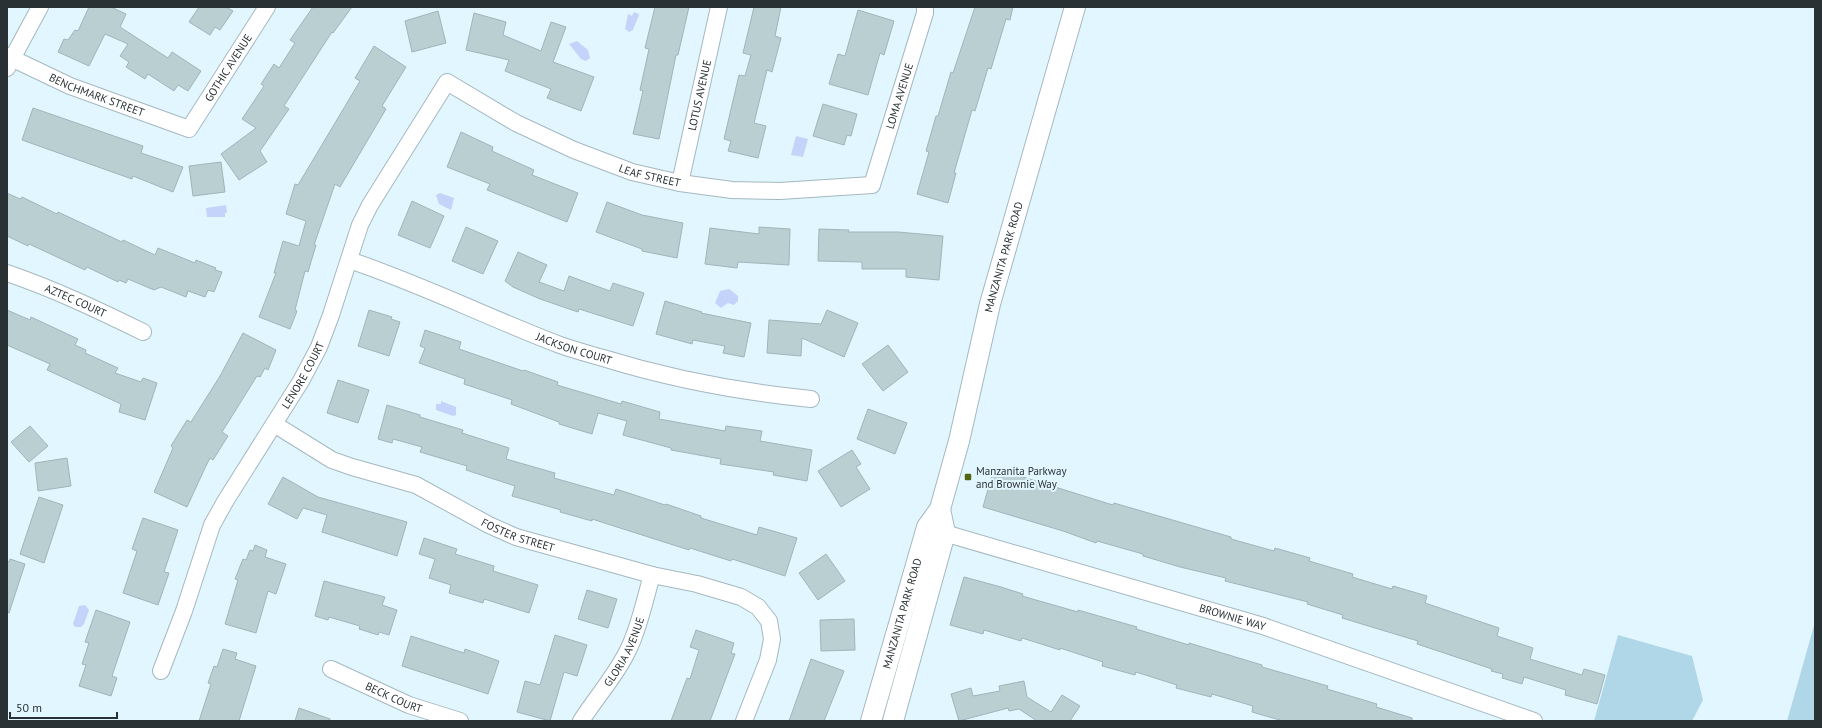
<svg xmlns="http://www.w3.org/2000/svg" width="1822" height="728" viewBox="0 0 1822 728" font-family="'PT Sans',sans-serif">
	<rect width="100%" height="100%" fill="#e2f6ff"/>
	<g fill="#b0d7e8">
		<polygon points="1815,622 1815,721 1787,721"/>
		<polygon points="1618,635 1692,656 1703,700 1692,721 1594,721"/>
	</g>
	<g fill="#c4d3f9">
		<path d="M634,12L639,14C639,17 634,26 633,30L629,32L625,29L628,14L632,16Z"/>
		<polygon points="577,41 588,50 590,58 586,61 581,59 569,44"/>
		<polygon points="796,136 808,139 803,157 791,155"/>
		<polygon points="440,193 454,198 451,210 439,204 436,195"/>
		<polygon points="226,205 227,213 225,213 225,217 207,217 206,208"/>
		<polygon points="729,289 738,296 738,301 734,305 728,303 721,308 715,303 720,291"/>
		<polygon points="441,401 456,407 456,415 453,416 436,410 436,404 441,404"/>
		<polygon points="85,605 89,610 84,624 81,627 75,627 73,624 79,606"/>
	</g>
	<g fill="#b9cfd2" stroke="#a0b5b8">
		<polygon points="89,7 111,7 126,14 120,27 168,58 172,52 201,71 188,91 178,85 174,91 148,74 145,79 126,67 129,62 120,56 128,44 105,34 89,66 58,52 64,39 68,40 75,30 78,31"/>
		<polygon points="199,7 226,7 233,11 220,30 215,27 210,35 189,22"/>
		<polygon points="313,7 352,7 333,33 332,32 284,106 289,109 260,151 267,162 239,180 221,154 256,128 242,119 264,86 261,84 274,64 279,68 295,43 290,40"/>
		<polygon points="655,7 689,7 678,55 676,55 659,139 633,134 643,91 640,90 649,49 645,48"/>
		<polygon points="754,7 781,7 775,36 781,38 772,72 767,70 754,123 766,126 758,158 728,151 731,141 724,139 739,75 745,76 751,55 743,53"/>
		<polygon points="975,7 1013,7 1010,20 1006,19 991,69 988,68 975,111 972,110 954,173 956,173 948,203 917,194 929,152 926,151 936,116 938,116 951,72 953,73"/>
		<polygon points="858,10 894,21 884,55 880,53 868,95 829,84 838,54 845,56"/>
		<polygon points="438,11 446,43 412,52 405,21"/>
		<polygon points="474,13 506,22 503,35 541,51 551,22 566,27 553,62 594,77 581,111 547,98 551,89 505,71 509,60 466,50"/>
		<polygon points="374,46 406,67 382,106 386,109 340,187 335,184 314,245 316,245 308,272 305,271 295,310 297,311 290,329 259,317 276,273 274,273 283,241 299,246 306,221 286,214 295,184 298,185 360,81 355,78"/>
		<polygon points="823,104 857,114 851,136 847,135 844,145 813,136"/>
		<polygon points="33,108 143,146 141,153 183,167 173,192 133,176 132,179 22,140"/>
		<polygon points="461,132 493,147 492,151 534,170 532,175 578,193 567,222 487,190 490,184 447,167"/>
		<polygon points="221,162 225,192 193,196 189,166"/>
		<polygon points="7,193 20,199 22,197 57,214 58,212 122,242 123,240 155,255 158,248 195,263 196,260 216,268 215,270 222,272 214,292 208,290 205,297 188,291 186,297 161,287 154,290 128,279 126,283 119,280 118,282 87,267 85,270 29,244 28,246 7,236"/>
		<polygon points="412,201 444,216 430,248 398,235"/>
		<polygon points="607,202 642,215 683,223 677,258 642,251 642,249 596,232"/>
		<polygon points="466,227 498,241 483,274 452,261"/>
		<polygon points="759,227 790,229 789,265 738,262 737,268 705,264 710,228 759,234"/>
		<polygon points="819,229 849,230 848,232 898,232 943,236 939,280 906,277 906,269 862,269 862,262 818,261"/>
		<polygon points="518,252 547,265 539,282 564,291 569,276 610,291 613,283 644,293 633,326 579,309 578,312 540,299 513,287 505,281"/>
		<polygon points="665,301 702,312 701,313 751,323 744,357 723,353 725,346 693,340 692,344 656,334"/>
		<polygon points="7,310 30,320 31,317 78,339 75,345 86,350 85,353 118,368 115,373 141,382 143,378 157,383 145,420 119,412 121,404 47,370 50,364 7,345"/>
		<polygon points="369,310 392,317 391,319 400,322 389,356 358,346"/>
		<polygon points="827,310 858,323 844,357 802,338 801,356 767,353 769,320 821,324"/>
		<polygon points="425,330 461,342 459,349 523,371 524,370 558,382 557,385 621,404 622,401 660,412 659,419 725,431 726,426 762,431 760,441 812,450 807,481 773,475 774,472 720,464 721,459 671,450 671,448 623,435 627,421 598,413 592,434 559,424 559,422 511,404 512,400 464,384 465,379 419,363 425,348 420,346"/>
		<polygon points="243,333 276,350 268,370 265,368 260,377 257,376 222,432 228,436 213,460 210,458 205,468 187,507 154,492 173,448 171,446 187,420 191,422 220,376"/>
		<polygon points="888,345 908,372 883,391 862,364"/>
		<polygon points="338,380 369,390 358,423 327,413"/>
		<polygon points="387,405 420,415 420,417 463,430 462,433 509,448 506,459 555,473 554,478 614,495 616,489 665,505 666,504 701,516 701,518 757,535 759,527 797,538 785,576 732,559 731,561 690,548 689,550 592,519 592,521 560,512 561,510 512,496 515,486 466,470 467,466 420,452 422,447 393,439 392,443 378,439"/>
		<polygon points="868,409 907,423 895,454 857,439"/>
		<polygon points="30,426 48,446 29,462 11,442"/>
		<polygon points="852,450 861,464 856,467 870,489 841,507 818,471"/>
		<polygon points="67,458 71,486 38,491 35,463"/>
		<polygon points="994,468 1113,505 1114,503 1231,537 1231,539 1274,551 1275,548 1310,558 1309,561 1353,574 1352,577 1392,589 1393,586 1427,596 1425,603 1499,628 1497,636 1533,648 1530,659 1582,675 1584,669 1605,675 1597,704 1565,695 1566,690 1524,677 1522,684 1502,678 1503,674 1491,671 1492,669 1417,644 1418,641 1342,618 1343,615 1307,604 1308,602 1225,581 1226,578 1180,567 1143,556 1143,554 1097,541 1096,543 1063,531 983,507"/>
		<polygon points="283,477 318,497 407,522 397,556 322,532 327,515 303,508 297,519 268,504"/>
		<polygon points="39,497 63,505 44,563 20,554"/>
		<polygon points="143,518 178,530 164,572 169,573 158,605 123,593 137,551 132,549"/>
		<polygon points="424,538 457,549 455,554 494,566 493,571 538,585 529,613 484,599 483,603 449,593 451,585 429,578 435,559 419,554"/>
		<polygon points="255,545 267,550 265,557 286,564 276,594 268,591 256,633 225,624 238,580 235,579 243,559 246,560 250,550 253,551"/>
		<polygon points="826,554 845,581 818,600 799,573"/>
		<polygon points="10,559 25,564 9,613 7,612 7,561 9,562"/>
		<polygon points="964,577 1001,587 1023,594 1022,596 1078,612 1078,610 1137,627 1136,629 1189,645 1189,643 1262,665 1262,667 1328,686 1327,689 1377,704 1376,707 1412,718 1412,721 1283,721 1252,712 1253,706 1212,694 1211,697 1176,688 1177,685 1136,672 1135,675 1102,666 1103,662 1060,648 1060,650 1022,638 1021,641 984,630 983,634 950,625"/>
		<polygon points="324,581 385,597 382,605 397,610 389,635 379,632 378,635 359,629 360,626 329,617 328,620 315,616"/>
		<polygon points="587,590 617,599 608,628 578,619"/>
		<polygon points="96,610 130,622 112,676 117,678 111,696 79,686 86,665 82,664 89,643 85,642"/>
		<polygon points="854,619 855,650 821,651 820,620"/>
		<polygon points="696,630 734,643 731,653 735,654 710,721 671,721 687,678 690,679 699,650 690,647"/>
		<polygon points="555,635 587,645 577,676 564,672 550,721 517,712 525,681 540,685"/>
		<polygon points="411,636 464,653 465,649 499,661 488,694 402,666"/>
		<polygon points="223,649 237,653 235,659 256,666 239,721 199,721 211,684 208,683 214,666 217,667"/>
		<polygon points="811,659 844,671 824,721 789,721"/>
		<polygon points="1024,681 1027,697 1051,712 1062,695 1080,706 1070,721 1037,721 1019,709 1009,711 1008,708 959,721 951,694 971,688 973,696 1000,691 999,686"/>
		<polygon points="299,708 330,719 330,721 295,721"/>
	</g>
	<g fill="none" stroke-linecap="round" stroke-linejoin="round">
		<g stroke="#a5b8c0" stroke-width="18">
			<g id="minor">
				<path id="s1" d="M7,56L70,86L189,129L267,7"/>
				<polyline points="7,68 40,7"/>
				<path id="s2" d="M680,183L719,7"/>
				<path id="s3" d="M349,260C421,284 489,318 560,345C574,350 589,354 603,358C671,379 741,392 811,399"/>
				<path id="s4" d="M7,273C54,289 98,310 143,332"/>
				<path id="s5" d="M274,424L332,460L352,467L416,485L489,525L516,537L652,575L697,584L741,597L758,607L769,621L772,639L768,660L744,721"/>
				<path id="s6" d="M934,530L1263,626L1534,721"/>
				<path id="s7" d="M331,669L409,705L460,721"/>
				<path id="s8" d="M161,671L184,611L212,525L226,500L301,381L319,347L331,315L360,225L370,205L447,82L516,123L574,150L632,172L680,183L732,190L780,191L872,185L925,13V7"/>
				<path id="s9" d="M581,721C597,696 618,673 630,646C640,624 645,599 652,575"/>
			</g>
		</g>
		<g stroke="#a5b8c0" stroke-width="22">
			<g id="tertiary">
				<path id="s10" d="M871,721L927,527L940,509L959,441L990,304L1075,7"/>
				<polyline points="893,721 945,533 940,509"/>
			</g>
		</g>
		<use href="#minor" stroke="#fff" stroke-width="16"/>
		<use href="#tertiary" stroke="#fff" stroke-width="20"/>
	</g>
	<rect fill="#526612" stroke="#e2f6ff" stroke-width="1.5" x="964" y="473" width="8" height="8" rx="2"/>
	<g text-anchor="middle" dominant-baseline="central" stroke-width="4" stroke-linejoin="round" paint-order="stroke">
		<g font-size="11" fill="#293134" stroke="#e2f6ff">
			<text stroke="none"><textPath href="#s1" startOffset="269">GOTHIC AVENUE</textPath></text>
			<text stroke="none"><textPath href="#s1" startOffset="98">BENCHMARK STREET</textPath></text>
			<text stroke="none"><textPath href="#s2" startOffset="90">LOTUS AVENUE</textPath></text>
			<text stroke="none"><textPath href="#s8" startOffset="1200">LOMA AVENUE</textPath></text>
			<text stroke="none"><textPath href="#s8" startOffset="883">LEAF STREET</textPath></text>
			<text stroke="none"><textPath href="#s10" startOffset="484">MANZANITA PARK ROAD</textPath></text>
			<text stroke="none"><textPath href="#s4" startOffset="74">AZTEC COURT</textPath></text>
			<text stroke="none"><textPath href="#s3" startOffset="242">JACKSON COURT</textPath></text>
			<text stroke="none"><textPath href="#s8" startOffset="330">LENORE COURT</textPath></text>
			<text stroke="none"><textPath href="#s5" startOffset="270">FOSTER STREET</textPath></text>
			<text stroke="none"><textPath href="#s10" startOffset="112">MANZANITA PARK ROAD</textPath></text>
			<text stroke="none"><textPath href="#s6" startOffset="311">BROWNIE WAY</textPath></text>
			<text stroke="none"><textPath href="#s9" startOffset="82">GLORIA AVENUE</textPath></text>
			<text stroke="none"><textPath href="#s7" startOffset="69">BECK COURT</textPath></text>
		</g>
		<g font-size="11" fill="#293134" stroke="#e2f6ff" text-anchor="start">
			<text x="976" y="471">Manzanita Parkway<tspan x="976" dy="13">and Brownie Way</tspan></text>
		</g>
	</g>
	<rect width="1822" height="728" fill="none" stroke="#293134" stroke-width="16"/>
	<path d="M10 712v6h107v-6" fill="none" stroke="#293134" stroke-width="2"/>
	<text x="16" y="712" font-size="12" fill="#293134" stroke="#e2f6ff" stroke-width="3" paint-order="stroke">50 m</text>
</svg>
